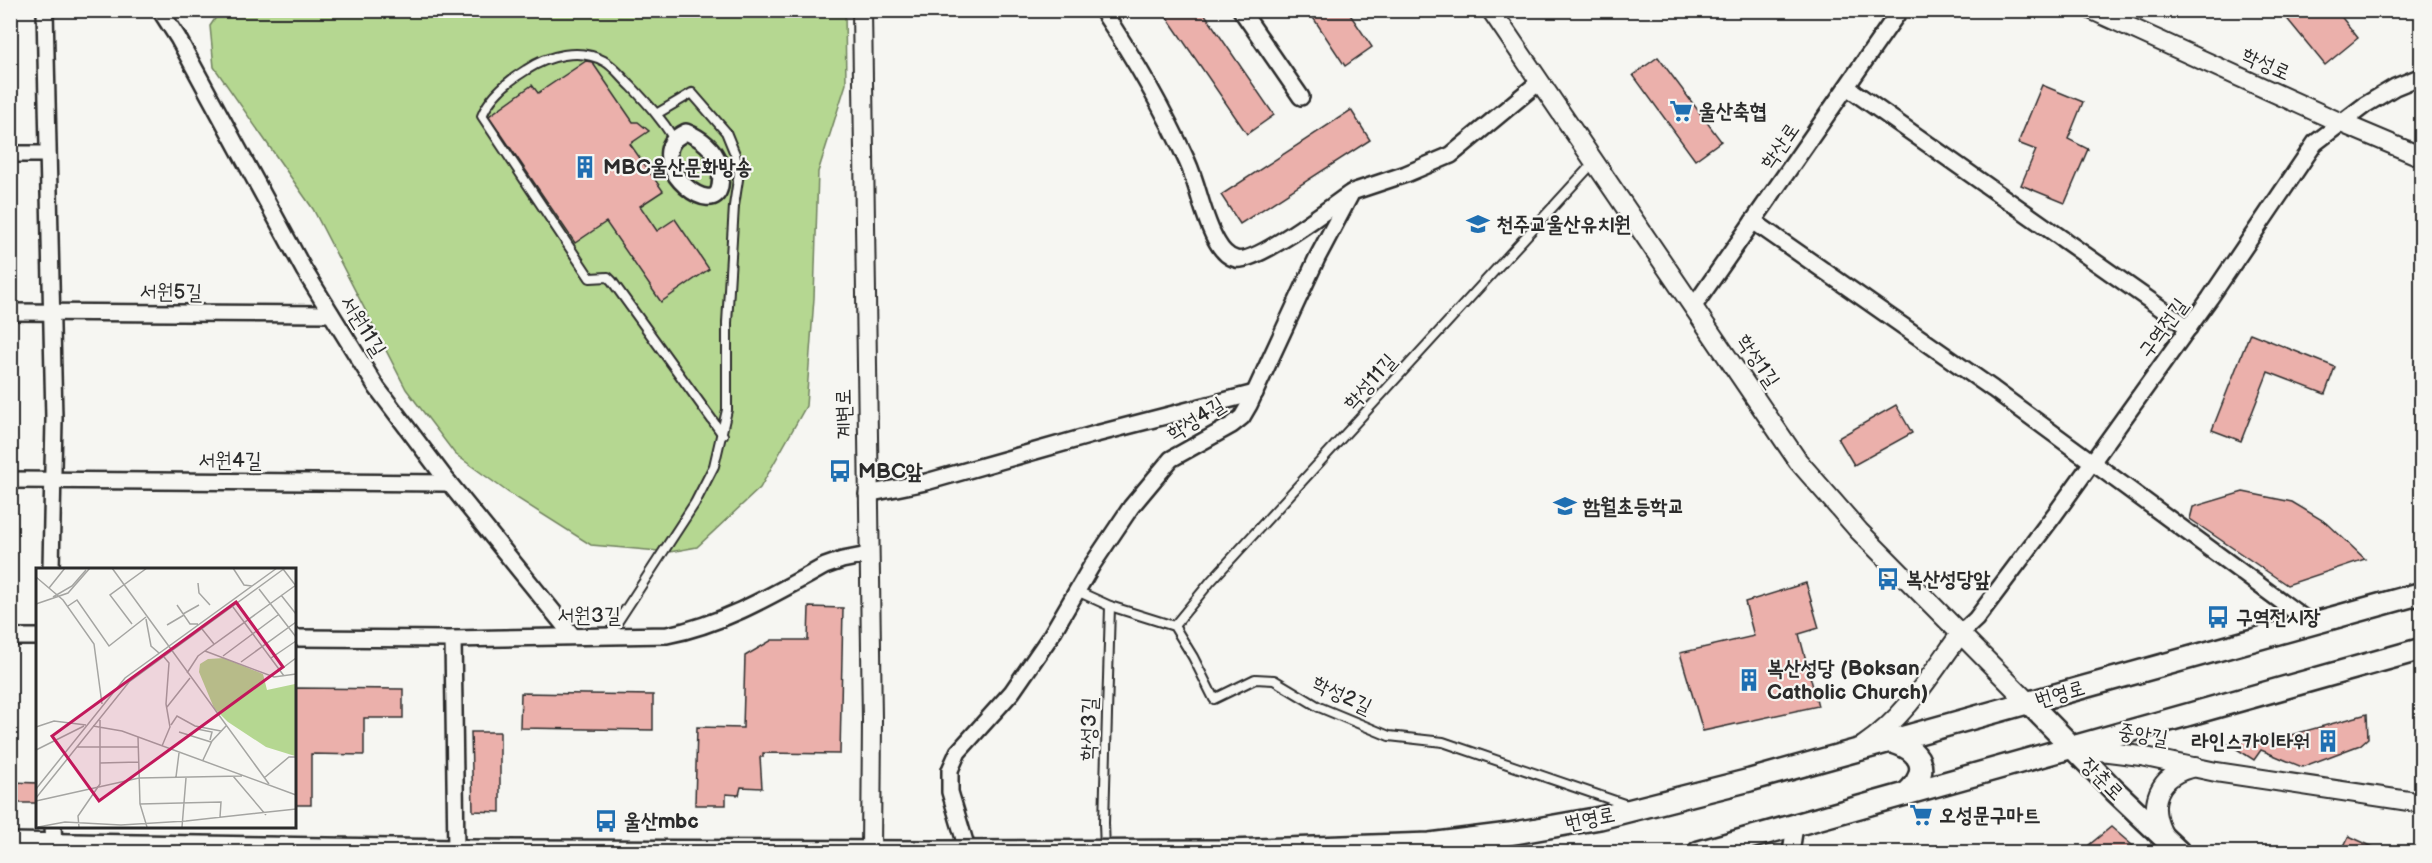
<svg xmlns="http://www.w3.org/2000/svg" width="2432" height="863" viewBox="0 0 2432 863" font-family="'Balsamiq Sans','Poor Story',sans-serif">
	<rect width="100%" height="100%" fill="#f6f6f2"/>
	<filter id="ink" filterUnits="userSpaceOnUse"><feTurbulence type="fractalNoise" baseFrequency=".0167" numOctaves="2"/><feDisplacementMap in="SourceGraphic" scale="12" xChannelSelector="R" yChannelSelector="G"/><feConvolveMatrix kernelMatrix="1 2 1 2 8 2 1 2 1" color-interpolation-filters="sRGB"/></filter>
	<g filter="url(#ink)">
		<polygon fill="#b5d791" stroke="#70815e" stroke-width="1.5" points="221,10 845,11 846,84 818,172 814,298 806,406 760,488 697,547 670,552 591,545 509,493 455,454 406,389 313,209 214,67 210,26"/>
		<g fill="#ebb0ab" stroke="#2b2b2b" stroke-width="1.5">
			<polygon points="1162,10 1202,10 1274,115 1247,134"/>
			<polygon points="1308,10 1347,10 1372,47 1345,66"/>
			<polygon points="2280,10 2336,10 2358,38 2325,65"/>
			<polygon points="1658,57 1721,141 1695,160 1633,75"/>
			<polygon points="586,61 592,62 633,122 638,122 649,131 630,144 663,191 640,206 657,231 675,219 709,269 661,302 606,222 575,243 489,116 532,85 538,93"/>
			<polygon points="2042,85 2083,102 2068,139 2088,149 2065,203 2021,185 2036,150 2018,143"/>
			<polygon points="1351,110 1370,140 1240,224 1221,195"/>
			<polygon points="2250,333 2335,367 2325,394 2268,372 2241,441 2212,430"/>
			<polygon points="1896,405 1912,433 1854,465 1838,438"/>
			<polygon points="2243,492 2292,502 2327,523 2365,559 2287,585 2190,519 2193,507"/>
			<polygon points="1806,583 1819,628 1799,634 1818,706 1703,731 1680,653 1754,636 1745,602"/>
			<polygon points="809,607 843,608 840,754 763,753 763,757 760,757 762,788 741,787 739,795 726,794 726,805 695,805 697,727 743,728 745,656 772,640 808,640"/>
			<polygon points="294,688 403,689 403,718 364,718 364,755 311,754 311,805 294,805"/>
			<polygon points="521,693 653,695 653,730 520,728"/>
			<polygon points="2367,714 2368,738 2360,745 2302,767 2261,750 2254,760 2229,744 2273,735 2269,741"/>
			<polygon points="471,732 500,732 500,812 473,811"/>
			<polygon points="10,782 38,783 38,803 10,803"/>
			<polygon points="2111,827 2140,852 2098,852 2089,845"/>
			<polygon points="2349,836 2384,852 2341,852"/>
		</g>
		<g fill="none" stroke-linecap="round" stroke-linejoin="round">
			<g stroke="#2b2b2b" stroke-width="12">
				<g id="service">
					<path d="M674,139C661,118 648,104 631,86C622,78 614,66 604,61C580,47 547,56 526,70C508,81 490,96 482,116L590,278L608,277L612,281L723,435"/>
					<polyline points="1077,591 1110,606 1174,626 1193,657 1214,699 1255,679 1274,680 1319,707 1389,736 1443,742 1627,805"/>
					<polyline points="1174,626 1211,581 1594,162"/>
					<polyline points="609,635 695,503 714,466 727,410 727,323 734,206 739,173 735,154 726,132 692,93 658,113"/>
					<polyline points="1105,850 1104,823 1110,606"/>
				</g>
			</g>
			<g stroke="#2b2b2b" stroke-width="20">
				<g id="minor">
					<polyline points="45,10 54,419 51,569"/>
					<polyline points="160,10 178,38 304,270 377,388 445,478 572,635"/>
					<path d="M1102,10C1134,58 1163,108 1187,161C1199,187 1202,216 1217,242C1221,249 1227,257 1236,259C1256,264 1331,207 1349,194"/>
					<polyline points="1241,10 1301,97"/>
					<polyline points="1847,87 2189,328"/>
					<path d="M686,132C701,138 713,147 719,163C722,171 721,178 720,186C715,220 650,169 674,140C677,137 682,134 686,132Z"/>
					<polyline points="10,154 48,154"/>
					<polyline points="1753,221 1993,389 2312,624"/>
					<polyline points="1694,306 1900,10"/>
					<polyline points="10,312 331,314"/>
					<polyline points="10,480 449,483"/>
					<polyline points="867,494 926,482 1092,435 1255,393"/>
					<polyline points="1961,633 1976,619 2055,514 2210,298 2315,143 2365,105 2395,87 2422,76"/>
					<polyline points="10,637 38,637"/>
					<path d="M294,638L453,639L667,635C724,624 774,594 825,566L842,560L868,555"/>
					<polyline points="453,639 456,851"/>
					<polyline points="53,826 54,845"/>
					<polyline points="968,852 950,792 950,770 958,752 1012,692 1050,637 1092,565 1131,507 1171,459 1232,425 1242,417 1249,405 1317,258 1352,192 1406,174 1451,155 1539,82"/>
					<polyline points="1791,852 1795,826"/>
				</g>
			</g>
			<g stroke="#2b2b2b" stroke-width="22">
				<g id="tertiary">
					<polyline points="862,10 872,720 871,852"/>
					<polyline points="1491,10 1798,461 1859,531 2028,702"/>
					<polyline points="2092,10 2339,122 2422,157"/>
					<path d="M1863,746C1905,718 1932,673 1961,633"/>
					<polyline points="2076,748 2141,756 2216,772 2422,803"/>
					<path d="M2164,836C2147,804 2157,775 2195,767"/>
				</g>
			</g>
			<g stroke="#2b2b2b" stroke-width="26">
				<g id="secondary">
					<polyline points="2028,702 2115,791 2179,852"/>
					<path d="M1889,741C1920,749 1933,769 1906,794"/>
					<polyline points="10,844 456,851 936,852"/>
					<polyline points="1229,851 1430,844 1509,834 1600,818 1750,780 2422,593"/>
					<polyline points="1699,852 2422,649"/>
				</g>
			</g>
			<use href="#service" stroke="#f6f6f2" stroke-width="8"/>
			<use href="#minor" stroke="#f6f6f2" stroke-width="15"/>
			<use href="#tertiary" stroke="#f6f6f2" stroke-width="18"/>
			<use href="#secondary" stroke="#f6f6f2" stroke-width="21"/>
			<g stroke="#2b2b2b" stroke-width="26" stroke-linecap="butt">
				<polyline id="secondary-bridge" points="936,852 1229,851"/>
			</g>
			<use href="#secondary-bridge" stroke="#f6f6f2" stroke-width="21"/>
		</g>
	</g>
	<defs>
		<g id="supermarket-bare" transform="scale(1.8)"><path d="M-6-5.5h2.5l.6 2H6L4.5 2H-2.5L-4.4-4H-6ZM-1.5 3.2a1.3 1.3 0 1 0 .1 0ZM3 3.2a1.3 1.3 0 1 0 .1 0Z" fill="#1f6fb2" stroke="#f6f6f2" stroke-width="2.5" paint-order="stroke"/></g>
		<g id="building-bare" transform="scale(1.8)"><path d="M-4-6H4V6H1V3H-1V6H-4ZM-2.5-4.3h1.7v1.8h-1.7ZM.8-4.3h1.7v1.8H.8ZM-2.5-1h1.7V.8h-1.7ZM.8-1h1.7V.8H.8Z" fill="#1f6fb2" stroke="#f6f6f2" stroke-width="2.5" paint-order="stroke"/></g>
		<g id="school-bare" transform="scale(1.8)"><path d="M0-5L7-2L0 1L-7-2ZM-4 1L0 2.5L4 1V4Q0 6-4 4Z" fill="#1f6fb2" stroke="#f6f6f2" stroke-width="2.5" paint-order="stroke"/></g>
		<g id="bus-bare" transform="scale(1.8)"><path d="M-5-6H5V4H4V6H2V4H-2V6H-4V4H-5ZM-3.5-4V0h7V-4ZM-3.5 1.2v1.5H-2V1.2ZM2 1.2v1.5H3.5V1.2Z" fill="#1f6fb2" stroke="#f6f6f2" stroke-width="2.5" paint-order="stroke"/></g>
	</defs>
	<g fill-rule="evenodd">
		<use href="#supermarket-bare" x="1681" y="111"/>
		<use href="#building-bare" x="585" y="167"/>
		<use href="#school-bare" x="1478" y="224"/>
		<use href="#bus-bare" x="840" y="471"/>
		<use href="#school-bare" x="1565" y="506"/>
		<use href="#bus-bare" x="1888" y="579"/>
		<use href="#bus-bare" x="2218" y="617"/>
		<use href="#building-bare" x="1749" y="680"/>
		<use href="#building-bare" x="2328" y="741"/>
		<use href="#supermarket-bare" x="1921" y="815"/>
		<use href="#bus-bare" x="606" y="821"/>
	</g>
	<g text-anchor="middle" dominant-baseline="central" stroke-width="4.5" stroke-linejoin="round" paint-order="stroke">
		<g font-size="21" fill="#2b2b2b" stroke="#f6f6f2">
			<text transform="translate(2266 64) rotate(24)">학성로</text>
			<text transform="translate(1780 146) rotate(-55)">학산로</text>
			<text transform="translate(171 292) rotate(1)">서원5길</text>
			<text transform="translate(363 326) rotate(58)">서원11길</text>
			<text transform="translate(2163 328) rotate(-54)">구역전길</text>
			<text transform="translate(1758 361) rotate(56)">학성1길</text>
			<text transform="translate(1370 382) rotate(-48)">학성11길</text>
			<text transform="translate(844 414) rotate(-91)">계변로</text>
			<text transform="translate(1196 419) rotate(-32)">학성4길</text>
			<text x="230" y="460">서원4길</text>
			<text x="589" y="615">서원3길</text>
			<text transform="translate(2060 694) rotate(-16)">번영로</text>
			<text transform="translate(1342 695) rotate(25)">학성2길</text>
			<text transform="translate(1089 729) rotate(-88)">학성3길</text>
			<text transform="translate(2143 735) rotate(9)">중앙길</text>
			<text transform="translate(2102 779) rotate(45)">장춘로</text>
			<text transform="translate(1590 819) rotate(-11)">번영로</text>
		</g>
		<g font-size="21" font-weight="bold" fill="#2b2b2b" stroke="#f6f6f2" text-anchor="start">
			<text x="1699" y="111">울산축협</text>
			<text x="603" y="167">MBC울산문화방송</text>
			<text x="1496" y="224">천주교울산유치원</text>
			<text x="858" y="471">MBC앞</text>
			<text x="1583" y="506">함월초등학교</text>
			<text x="1906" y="579">복산성당앞</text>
			<text x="2236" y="617">구역전시장</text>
			<text x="1767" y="668">복산성당 (Boksan<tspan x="1767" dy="24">Catholic Church)</tspan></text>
			<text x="2310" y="741" text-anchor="end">라인스카이타워</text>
			<text x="1939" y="815">오성문구마트</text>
			<text x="624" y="821">울산mbc</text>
		</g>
	</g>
	<g transform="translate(36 568)">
		<rect width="260" height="260" fill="#f6f6f2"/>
		<path d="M188,90L227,106L231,122L259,116V188L230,179L192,154L178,140L163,104L164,96L172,91Z" fill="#b5d791"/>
		<path fill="none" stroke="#a5a5a2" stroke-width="1.5" d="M76,0L233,216M197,0L208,17L216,18M247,1L260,18M0,9L27,32L58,76L66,136M162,15L163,25L174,37M13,20L29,0M223,21L260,69M245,27L260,46M17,29L36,18L50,2M0,36L32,25L54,0M141,37L154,56H162M32,38L41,32L73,78L110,49M197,39L248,108M147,46L163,37M110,51L115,78L123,85M96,56L74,27L111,0M131,57L148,47M166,61L178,76M169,83L238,109L260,106M187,88L242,47M235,90L260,73M205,94L260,54M244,102L260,90M151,105L162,88L260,17M131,139L154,110M135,157L141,148L159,158L185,163M57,158L86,163L260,227M0,159L18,153L50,157M161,161L176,164L174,172M143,164L175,174M102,169L104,236L111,259M126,178L134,159L130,136L133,95L128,89M41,179H102M0,182L48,158M167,192L176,173L190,158M64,195L103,194M197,208L230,247M140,209L143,185M228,210L253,189H260M0,221L89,110L241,0M0,230L93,114L249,0M0,233L103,210L206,208M104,236L185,234L184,249M2,259L29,254L85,257L150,253L260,241M43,259L42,248L64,216V152M146,259L150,210"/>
		<path fill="#c2185b" fill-opacity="0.15" stroke="#c2185b" stroke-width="3" d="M200,34L247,99L63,233L16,168Z"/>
		<rect width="260" height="260" fill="none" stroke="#2b2b2b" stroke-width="3"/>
	</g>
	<rect width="2432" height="863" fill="none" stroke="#f6f6f2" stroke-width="36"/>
	<rect x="18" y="18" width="2396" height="827" fill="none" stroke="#2b2b2b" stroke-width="2" filter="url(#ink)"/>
</svg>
